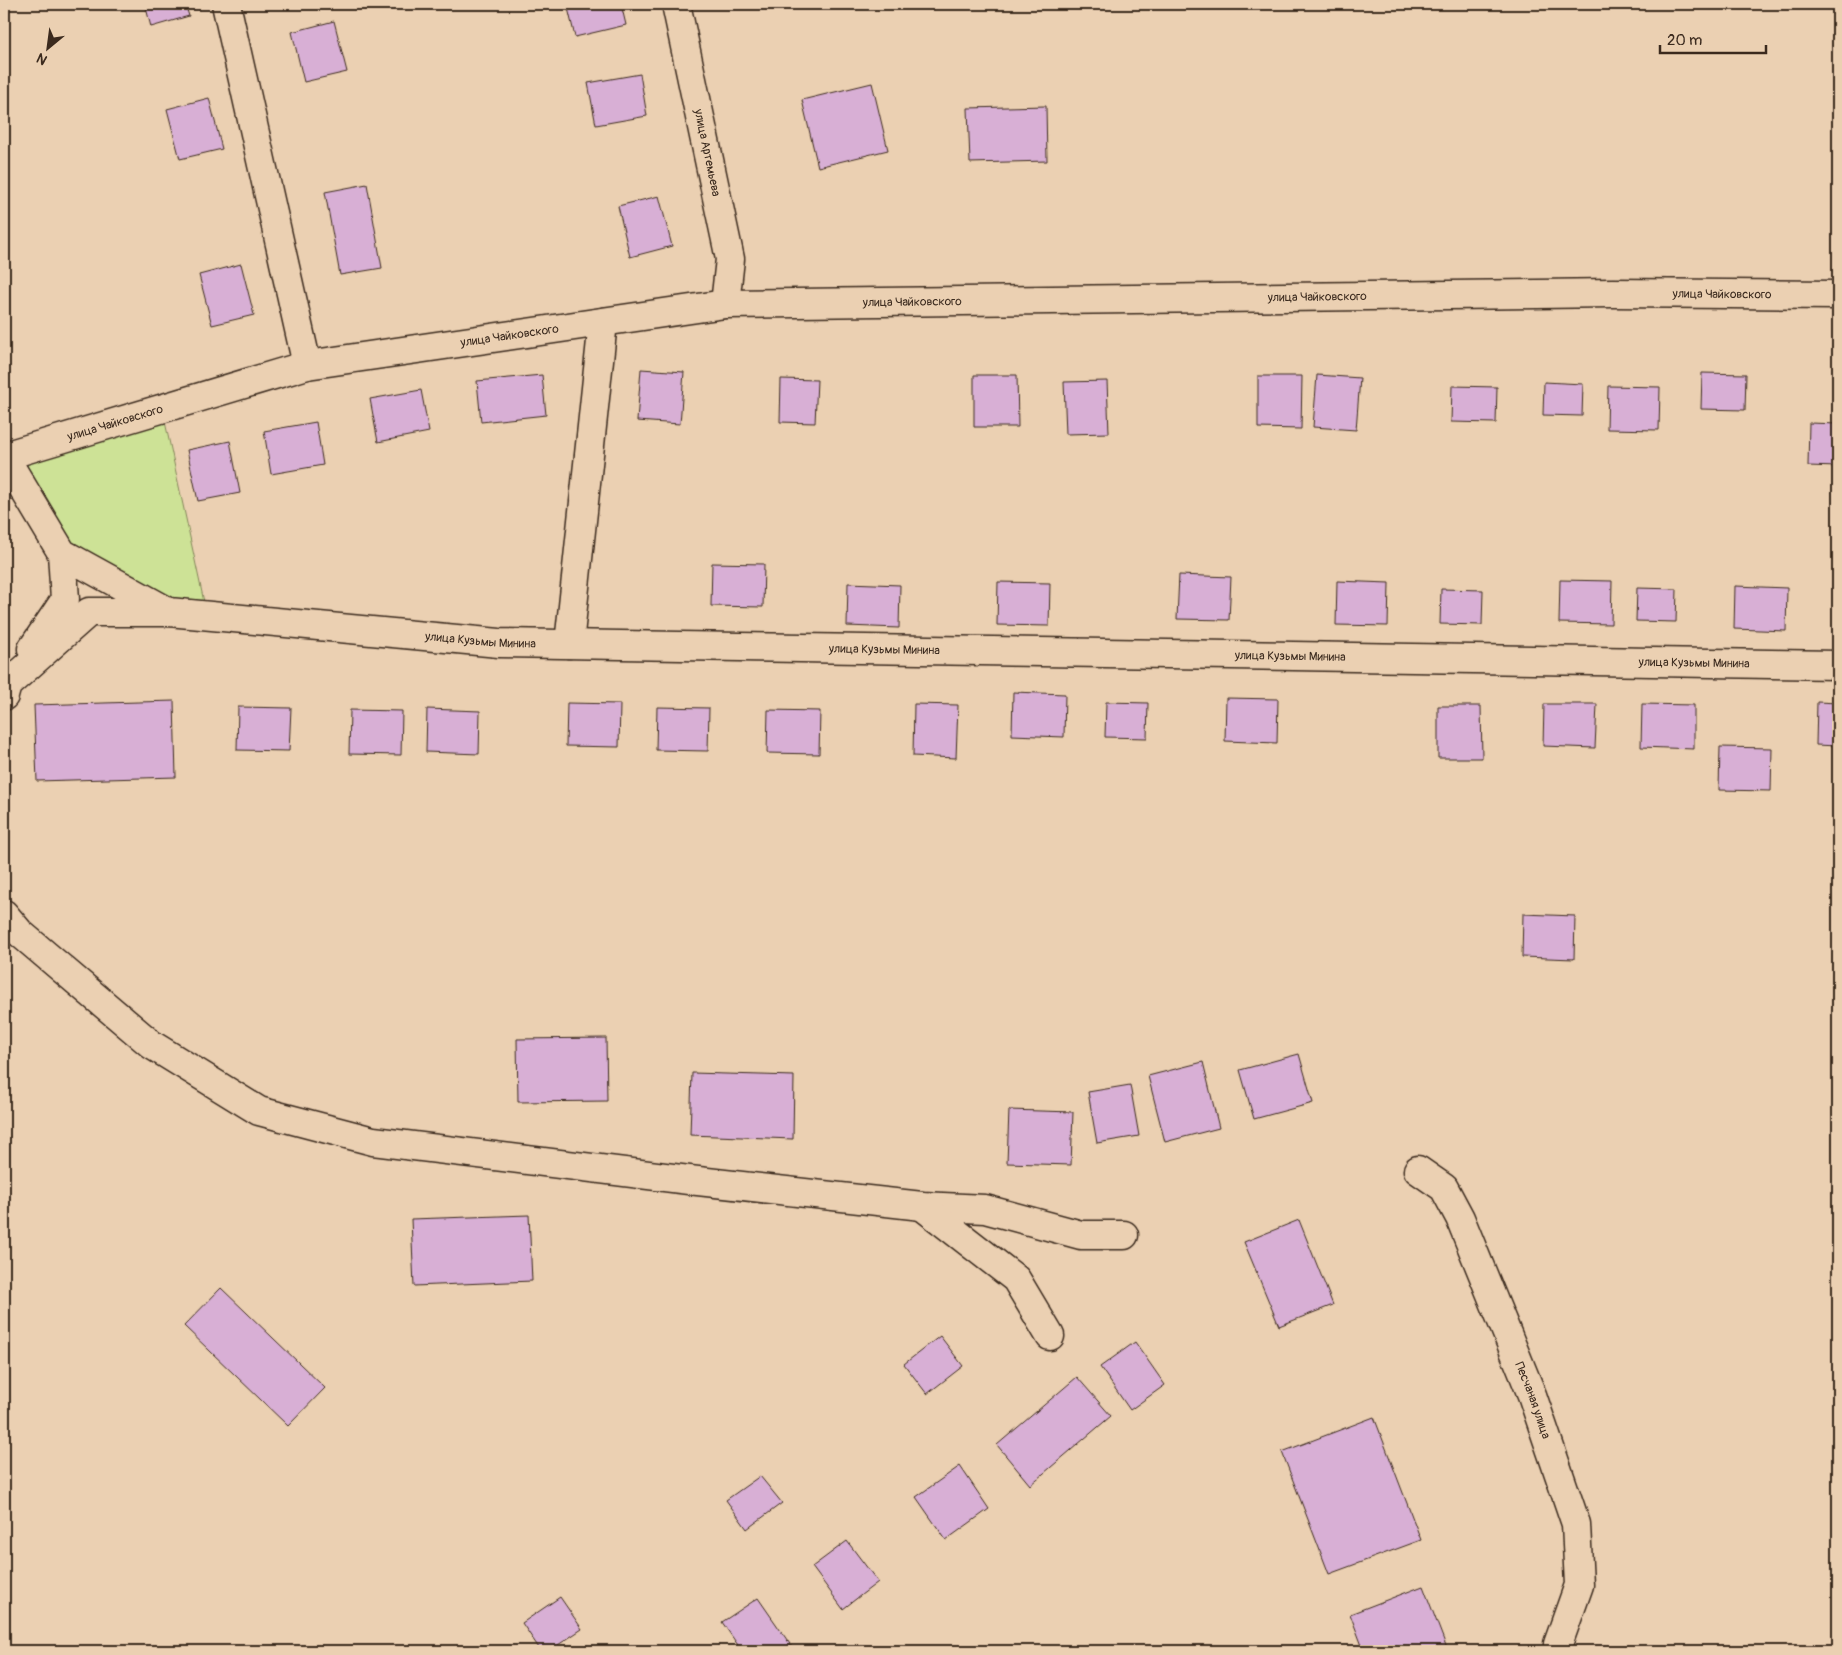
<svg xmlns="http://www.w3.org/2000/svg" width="1842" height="1655" viewBox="0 0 1842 1655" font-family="Pangolin,sans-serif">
	<rect width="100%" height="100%" fill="#ebd0b2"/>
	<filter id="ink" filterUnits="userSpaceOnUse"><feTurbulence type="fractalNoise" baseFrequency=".02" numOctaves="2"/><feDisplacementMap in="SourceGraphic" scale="10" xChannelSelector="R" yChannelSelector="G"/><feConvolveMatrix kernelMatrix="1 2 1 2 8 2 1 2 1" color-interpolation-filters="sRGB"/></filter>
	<g filter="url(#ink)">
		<polygon fill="#cde296" stroke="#84865a" points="164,417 204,602 169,602 67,548 11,458"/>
		<g fill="#d8afd5" stroke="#3b2a1e">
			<polygon points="145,4 185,4 189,16 151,27"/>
			<polygon points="567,4 621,4 626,25 575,37"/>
			<polygon points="334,21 347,72 304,82 292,32"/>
			<polygon points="640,74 647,116 596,125 588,83"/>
			<polygon points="872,83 888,150 818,167 802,100"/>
			<polygon points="209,98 222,149 180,159 167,109"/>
			<polygon points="1046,106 1047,161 970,163 968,108"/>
			<polygon points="367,184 382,268 340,275 325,192"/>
			<polygon points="659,196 672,246 630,257 618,206"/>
			<polygon points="241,264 254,315 212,325 199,275"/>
			<polygon points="641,369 684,372 680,424 637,421"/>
			<polygon points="1702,373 1746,374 1745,410 1701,409"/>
			<polygon points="542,375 546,415 481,422 477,381"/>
			<polygon points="974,375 1017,375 1018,427 974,427"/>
			<polygon points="1317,375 1360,378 1356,430 1313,427"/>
			<polygon points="1258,376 1302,376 1301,429 1258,428"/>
			<polygon points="781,379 817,380 815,423 780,422"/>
			<polygon points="1107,381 1109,433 1066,434 1064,382"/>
			<polygon points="1544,382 1583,384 1582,416 1543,415"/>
			<polygon points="1452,386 1497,387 1496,423 1451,422"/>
			<polygon points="1608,386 1660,387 1659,430 1607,429"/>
			<polygon points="421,390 429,432 378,442 370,399"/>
			<polygon points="316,422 323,465 271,474 264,431"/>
			<polygon points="1809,423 1838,424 1838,467 1808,466"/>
			<polygon points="230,441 240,493 198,501 187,450"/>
			<polygon points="712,563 764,564 763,607 711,606"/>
			<polygon points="1179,575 1231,577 1229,620 1177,619"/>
			<polygon points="1560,580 1612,581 1611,624 1559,623"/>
			<polygon points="1337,581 1389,583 1388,626 1336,625"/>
			<polygon points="998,582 1050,583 1049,626 997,625"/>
			<polygon points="848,583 900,585 899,628 847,626"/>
			<polygon points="1735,586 1787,588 1786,631 1734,629"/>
			<polygon points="1637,588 1677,589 1676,622 1636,621"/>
			<polygon points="1441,589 1483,590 1482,625 1440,624"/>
			<polygon points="1013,692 1065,694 1064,737 1012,735"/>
			<polygon points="1226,698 1278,699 1277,743 1225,741"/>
			<polygon points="174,701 176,777 37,781 34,705"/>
			<polygon points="1106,702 1148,703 1147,738 1105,737"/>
			<polygon points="1817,702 1838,703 1838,746 1816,745"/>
			<polygon points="567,703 620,704 619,747 566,746"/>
			<polygon points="914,704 958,705 956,758 913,756"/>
			<polygon points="1544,704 1597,704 1595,748 1543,746"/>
			<polygon points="1642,704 1694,705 1694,749 1641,747"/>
			<polygon points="1438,706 1481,706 1482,758 1438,758"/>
			<polygon points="238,707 291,708 289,751 237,750"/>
			<polygon points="657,707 709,708 708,751 656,750"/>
			<polygon points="427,709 480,711 479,754 426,752"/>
			<polygon points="350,710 402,711 401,755 349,754"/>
			<polygon points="768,710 820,711 819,754 767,753"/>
			<polygon points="1720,747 1772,748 1771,791 1719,790"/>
			<polygon points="1523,914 1575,916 1574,959 1522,957"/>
			<polygon points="606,1038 607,1101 518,1102 517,1039"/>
			<polygon points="1299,1054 1313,1103 1254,1119 1240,1070"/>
			<polygon points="1203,1062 1219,1128 1165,1142 1148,1076"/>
			<polygon points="692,1073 794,1076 793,1139 690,1135"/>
			<polygon points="1130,1085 1139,1136 1097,1143 1088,1092"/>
			<polygon points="1009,1110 1073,1112 1071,1165 1007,1163"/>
			<polygon points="529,1215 532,1281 414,1286 411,1219"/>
			<polygon points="1299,1220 1333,1305 1279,1326 1244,1242"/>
			<polygon points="221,1288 325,1388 288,1426 184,1326"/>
			<polygon points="940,1336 963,1366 927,1394 904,1364"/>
			<polygon points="1135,1342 1165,1385 1130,1410 1100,1367"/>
			<polygon points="1077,1377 1111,1416 1030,1485 997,1445"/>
			<polygon points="1374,1417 1421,1540 1329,1574 1282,1452"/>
			<polygon points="960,1466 989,1509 946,1540 916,1497"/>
			<polygon points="760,1476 782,1503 747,1529 726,1500"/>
			<polygon points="847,1541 878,1582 843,1609 812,1567"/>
			<polygon points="1423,1586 1448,1651 1364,1651 1350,1614"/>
			<polygon points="560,1597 582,1629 549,1651 541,1651 522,1623"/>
			<polygon points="758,1598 792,1647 787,1651 742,1651 722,1622"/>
		</g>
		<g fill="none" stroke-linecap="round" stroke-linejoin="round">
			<g stroke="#3b2a1e" stroke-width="31">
				<g id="minor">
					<polyline points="226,4 307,365"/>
					<path id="s1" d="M676,4L730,259L725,304"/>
					<path id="s2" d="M4,456L62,553L169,612L499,643L1838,665"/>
					<path id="s3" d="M4,456L307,365L725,304L1613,293L1838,295"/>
					<polyline points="569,644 603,322"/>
					<polyline points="32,649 65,600 62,553"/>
					<polyline points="4,696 7,685 89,612 166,612"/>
					<polyline points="4,914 20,933 152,1045 259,1111 373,1141 689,1180 922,1206 985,1209 1081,1235 1124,1235"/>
					<path id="s4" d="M1418,1170L1444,1188L1460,1218L1532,1395L1576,1524L1579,1585L1558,1644L1559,1651"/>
					<polyline points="922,1206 1016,1279 1050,1336"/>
				</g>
			</g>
			<use href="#minor" stroke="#ebd0b2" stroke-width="28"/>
		</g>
	</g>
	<g text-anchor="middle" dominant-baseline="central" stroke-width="4.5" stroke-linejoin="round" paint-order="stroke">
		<g font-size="12" fill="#3b2a1e" stroke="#ebd0b2">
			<text stroke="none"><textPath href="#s1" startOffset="152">улица Артемьева</textPath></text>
			<text stroke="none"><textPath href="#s3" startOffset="1736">улица Чайковского</textPath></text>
			<text stroke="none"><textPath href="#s3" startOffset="1331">улица Чайковского</textPath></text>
			<text stroke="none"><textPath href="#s3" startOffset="926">улица Чайковского</textPath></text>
			<text stroke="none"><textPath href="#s3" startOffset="521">улица Чайковского</textPath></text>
			<text stroke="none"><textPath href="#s3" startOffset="116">улица Чайковского</textPath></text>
			<text stroke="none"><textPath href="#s2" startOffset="548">улица Кузьмы Минина</textPath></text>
			<text stroke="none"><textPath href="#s2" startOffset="952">улица Кузьмы Минина</textPath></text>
			<text stroke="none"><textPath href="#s2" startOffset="1358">улица Кузьмы Минина</textPath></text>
			<text stroke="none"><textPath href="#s2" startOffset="1762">улица Кузьмы Минина</textPath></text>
			<text stroke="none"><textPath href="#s4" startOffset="262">Песчаная улица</textPath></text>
		</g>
	</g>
	<rect width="1842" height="1655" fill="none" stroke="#ebd0b2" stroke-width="20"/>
	<rect x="10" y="10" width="1822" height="1635" fill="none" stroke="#3b2a1e" stroke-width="2" filter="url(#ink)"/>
	<g transform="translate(48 48) rotate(209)" stroke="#ebd0b2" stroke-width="4" paint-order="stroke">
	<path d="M0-4L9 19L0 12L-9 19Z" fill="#3b2a1e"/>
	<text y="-8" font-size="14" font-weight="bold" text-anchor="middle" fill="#3b2a1e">N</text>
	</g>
	<path d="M1660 45v8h106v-8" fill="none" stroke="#3b2a1e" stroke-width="2.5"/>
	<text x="1667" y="45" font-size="15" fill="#3b2a1e" stroke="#ebd0b2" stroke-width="4" paint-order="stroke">20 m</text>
</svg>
